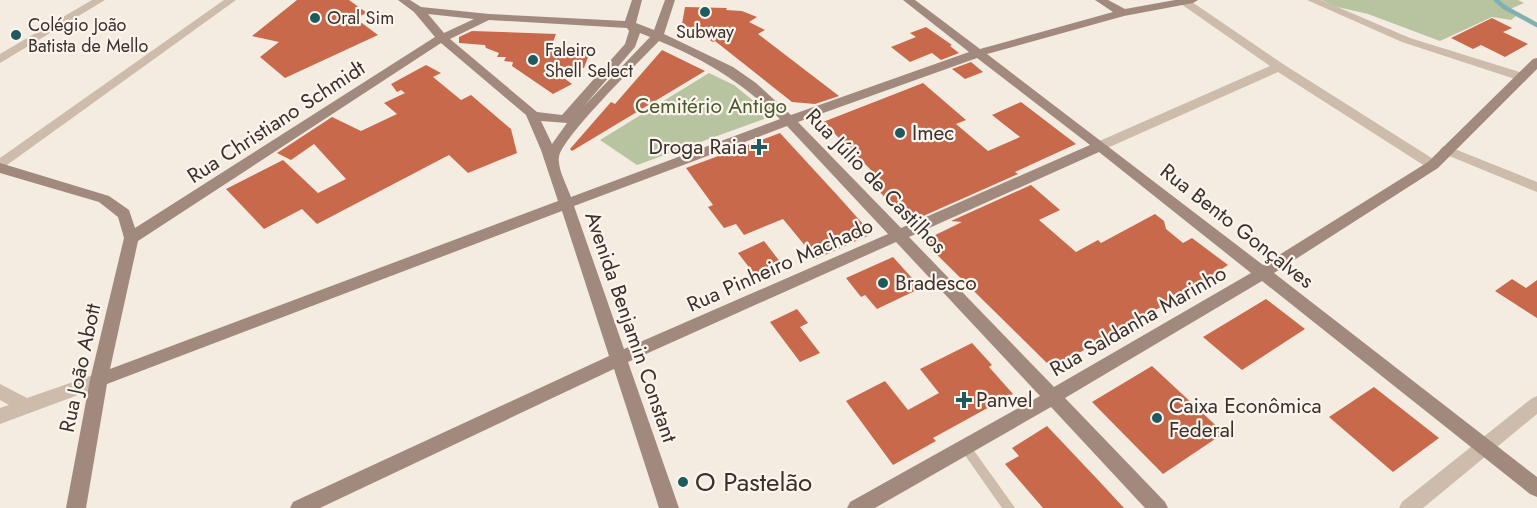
<svg xmlns="http://www.w3.org/2000/svg" width="1537" height="508" viewBox="0 0 1537 508" font-family="Jost,sans-serif">
	<rect width="100%" height="100%" fill="#f4ebe1"/>
	<g fill="#b8c4a0">
		<polygon points="1322,0 1518,0 1524,3 1508,10 1516,16 1511,20 1492,17 1440,41 1368,14 1333,6"/>
		<polygon points="709,73 734,85 772,116 637,165 600,140"/>
	</g>
	<g fill="none" stroke-linecap="round" stroke-linejoin="round">
		<polyline stroke="#7fb0b2" stroke-width="4.5" points="1496,0 1504,7 1537,25"/>
	</g>
	<g fill="#c8694b">
		<polygon points="297,0 349,0 367,13 355,18 378,35 285,78 260,57 279,42 252,36"/>
		<polygon points="685,7 727,8 726,10 742,11 757,17 749,22 765,30 758,34 839,96 815,104 792,102 715,41 713,42 682,24"/>
		<polygon points="1492,18 1512,28 1503,32 1528,44 1505,57 1481,45 1473,49 1451,38"/>
		<polygon points="926,27 952,45 950,46 959,53 941,60 932,53 910,62 891,47 916,37 910,33"/>
		<polygon points="472,31 556,34 551,47 591,49 584,68 548,66 572,84 553,94 512,66 513,62 504,61 506,57 497,57 499,53 486,48 485,45 459,43 459,37"/>
		<polygon points="662,50 705,71 572,151 570,149 611,102 615,104"/>
		<polygon points="971,62 983,72 965,79 952,69"/>
		<polygon points="426,65 441,73 433,77 461,100 471,95 511,129 517,153 468,173 449,155 317,224 302,209 264,229 226,189 283,160 318,193 346,179 314,144 291,160 277,153 332,117 361,131 397,114 384,103 405,93 401,90 397,92 391,84"/>
		<polygon points="923,83 966,120 956,124 988,151 1020,137 992,115 1021,102 1076,144 1015,172 1018,174 921,217 900,213 874,186 883,182 823,122"/>
		<polygon points="780,133 838,196 872,234 816,259 783,219 744,235 736,224 724,228 708,207 713,205 686,168"/>
		<polygon points="1031,185 1060,210 1039,220 1076,252 1098,240 1101,243 1155,214 1164,221 1166,229 1183,243 1192,238 1228,265 1166,304 1052,368 923,241 962,222 951,221"/>
		<polygon points="764,241 781,263 755,275 738,253"/>
		<polygon points="893,257 921,288 877,309 865,295 861,297 846,278"/>
		<polygon points="1512,279 1526,288 1537,280 1537,318 1495,291"/>
		<polygon points="1266,299 1305,329 1242,370 1203,337"/>
		<polygon points="797,309 808,323 800,327 820,353 800,362 770,322"/>
		<polygon points="972,343 992,365 989,367 1013,394 933,438 936,441 893,465 846,401 885,381 908,410 939,393 920,369"/>
		<polygon points="1152,366 1224,433 1163,474 1092,402"/>
		<polygon points="1374,387 1439,438 1393,472 1329,417"/>
		<polygon points="1047,426 1099,481 1124,508 1043,508 1005,464 1019,456 1012,448"/>
	</g>
	<g fill="none" stroke-linecap="round" stroke-linejoin="round">
		<polygon fill="#cdbbac" fill-rule="evenodd" points="966,443 970,445 1015,508 1002,508 962,451 961,448 962,445"/>
		<g fill="#cdbbac" fill-rule="evenodd">
			<polygon points="92,0 105,0 0,63 0,54"/>
			<polygon points="224,0 236,0 0,170 0,158"/>
			<polygon points="1181,0 1189,0 1283,64 1438,162 1440,165 1438,168 1428,168 1278,72 1105,149 1095,149 1093,146 1095,143 1270,66 1181,4"/>
			<polygon points="1307,0 1321,0 1410,38 1526,74 1528,77 1526,80 1518,80 1402,42"/>
			<polygon points="1447,146 1537,182 1537,192 1442,153 1440,150 1442,147"/>
			<polygon points="99,373 105,375 108,380 105,385 0,424 0,408 9,405 0,400 0,384 27,398"/>
			<polygon points="1537,396 1537,414 1423,508 1399,508 1402,502 1531,399"/>
		</g>
		<path fill="#a18a7d" fill-rule="evenodd" d="M398,0H410L421,7L489,14L625,21L632,0H642L636,23L654,30L665,0H675L664,34L733,67L756,83L791,115L969,52L903,0H915L980,49L1113,12L1095,0H1108L1125,9L1175,0H1198L1193,3L1124,16L987,54L1263,265L1428,162L1533,59L1537,58V69L1438,168L1274,273L1537,477V497L1530,494L1262,281L1065,398L1165,502L1168,508H1145L1051,407L875,508H847L850,502L1040,396L896,242L628,362L679,508H659L614,369L320,508H290L293,502L609,356L562,211L107,384L86,508H66L90,380L124,238L118,217L99,202L0,173V163L109,196L129,210L135,228L435,37L414,12ZM428,14L474,19L444,33ZM489,20L627,28L629,31L625,44L562,115L537,112L450,39ZM640,33L650,37L584,106L635,47ZM659,41C708,61 742,83 780,119L571,197C567,186 557,168 559,157C562,137 641,60 659,41ZM441,43L526,115L541,150L558,201L110,369L138,241ZM977,58L1090,145L901,228L798,122ZM541,121L567,123L552,144ZM787,126L888,234L624,349L574,206ZM1099,152L1251,273L1054,387L909,237Z"/>
	</g>
	<g fill="#1f5a5e" stroke="#fbf5ee" stroke-width="2">
		<circle cx="705" cy="12" r="6"/>
		<circle cx="315" cy="18" r="6"/>
		<circle cx="16" cy="35" r="6"/>
		<circle cx="533" cy="60" r="6"/>
		<circle cx="900" cy="133" r="6"/>
		<path d="M756 138h6v6h6v6h-6v6h-6v-6h-6v-6h6z"/>
		<circle cx="883" cy="283" r="6"/>
		<path d="M961 391h6v6h6v6h-6v6h-6v-6h-6v-6h6z"/>
		<circle cx="1157" cy="418" r="6"/>
		<circle cx="683" cy="482" r="6"/>
	</g>
	<g text-anchor="middle" dominant-baseline="central" stroke-width="4.5" stroke-linejoin="round" paint-order="stroke">
		<g font-size="18" fill="#3b302b" stroke="#fbf5ee" text-anchor="start">
			<text x="327" y="18">Oral Sim</text>
			<text x="28" y="25">Colégio João<tspan x="28" dy="21">Batista de Mello</tspan></text>
			<text x="705" y="32" text-anchor="middle">Subway</text>
			<text x="545" y="50">Faleiro<tspan x="545" dy="21">Shell Select</tspan></text>
		</g>
		<g font-size="21" fill="#4a5a2e" stroke="#fbf5ee">
			<text x="711" y="106">Cemitério Antigo</text>
		</g>
		<g font-size="21" fill="#3b302b" stroke="#fbf5ee">
			<text transform="translate(276 122) rotate(-33)">Rua Christiano Schmidt</text>
			<text transform="translate(876 181) rotate(46)">Rua Júlio de Castilhos</text>
			<text transform="translate(1237 226) rotate(38)">Rua Bento Gonçalves</text>
			<text transform="translate(780 265) rotate(-24)">Rua Pinheiro Machado</text>
			<text transform="translate(1138 321) rotate(-30)">Rua Saldanha Marinho</text>
			<text transform="translate(631 327) rotate(71)">Avenida Benjamin Constant</text>
			<text transform="translate(80 368) rotate(-78)">Rua João Abott</text>
		</g>
		<g font-size="21" fill="#3b302b" stroke="#fbf5ee" text-anchor="start">
			<text x="912" y="133">Imec</text>
			<text x="747" y="147" text-anchor="end">Droga Raia</text>
			<text x="895" y="283">Bradesco</text>
			<text x="976" y="400">Panvel</text>
			<text x="1169" y="406">Caixa Econômica<tspan x="1169" dy="24">Federal</tspan></text>
		</g>
		<g font-size="26" fill="#3b302b" stroke="#fbf5ee" text-anchor="start">
			<text x="695" y="482">O Pastelão</text>
		</g>
	</g>
</svg>
